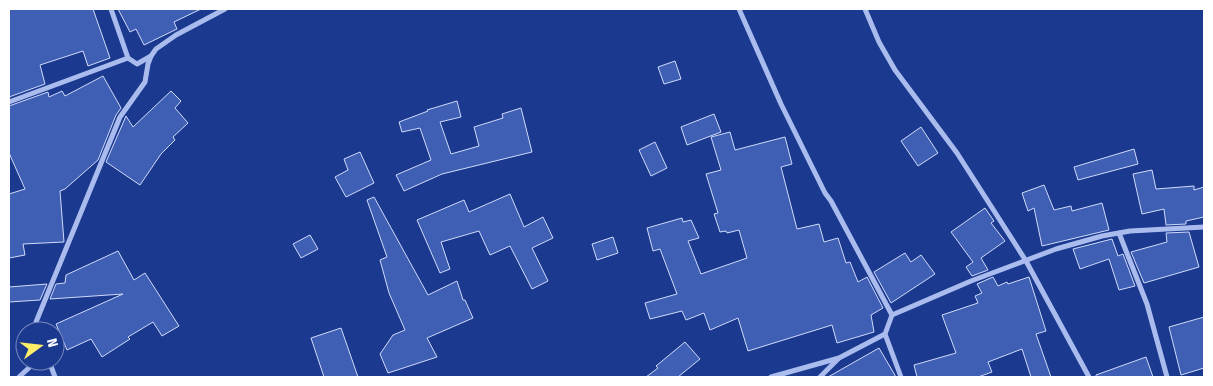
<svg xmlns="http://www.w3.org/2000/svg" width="1213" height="386" viewBox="0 0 1213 386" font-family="'Fira Sans Condensed',sans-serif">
	<rect width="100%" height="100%" fill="#1b398f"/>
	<g fill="#3f5fb5" stroke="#d0dbfa">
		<polygon points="9,9 93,9 110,58 88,66 83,51 40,65 45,84 9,97"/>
		<polygon points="118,9 201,9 174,22 177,29 144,45 136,29 130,32"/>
		<polygon points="675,61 681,79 664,84 658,67"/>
		<polygon points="103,76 121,108 116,115 98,160 65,189 60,191 64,242 23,244 25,255 9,258 9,194 25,189 9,153 9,106 48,92 49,97 62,91 65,96"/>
		<polygon points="171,91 181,101 175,108 188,123 173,137 175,140 161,154 140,185 106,162 126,116 133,127"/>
		<polygon points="457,101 461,117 440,122 451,154 479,146 474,127 503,118 502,114 521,108 532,152 442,174 404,191 396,175 431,160 420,128 402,132 399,122 428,111 427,110"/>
		<polygon points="714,114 721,132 687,145 681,127"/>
		<polygon points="921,127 938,153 918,166 901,141"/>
		<polygon points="730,132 735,150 785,137 792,164 781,167 797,229 819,224 824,242 838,238 846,263 850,262 858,282 867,277 883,308 871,315 874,332 837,343 832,325 748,351 738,318 710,330 704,313 686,320 682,311 650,319 645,303 677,294 660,249 653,251 647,228 682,218 683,222 691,220 699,238 688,241 701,274 747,258 739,230 727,233 726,231 720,232 714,214 718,213 706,174 721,170 711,137"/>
		<polygon points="655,142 667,168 651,176 639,150"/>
		<polygon points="1134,149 1138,164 1078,180 1074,167"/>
		<polygon points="360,152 374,183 346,197 335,177 348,170 344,159"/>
		<polygon points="1152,170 1156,189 1194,186 1194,190 1204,187 1204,217 1186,221 1186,224 1166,225 1164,209 1142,214 1133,174"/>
		<polygon points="1044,185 1054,210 1071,206 1072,211 1102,203 1109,230 1042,246 1034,208 1028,211 1022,193"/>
		<polygon points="510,194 524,227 543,217 553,238 532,248 548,281 532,289 510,246 490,255 479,231 441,242 450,269 440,273 417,220 464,200 469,212"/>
		<polygon points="374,197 428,295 457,281 463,300 465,300 473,318 427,338 437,357 388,373 380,354 393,335 405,330 389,293 380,260 387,257 367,200"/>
		<polygon points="985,208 994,221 991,223 1005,241 981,258 988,270 972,276 966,267 973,262 951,232"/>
		<polygon points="1189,232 1199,267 1144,283 1131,252 1167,242 1166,233"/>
		<polygon points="310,235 318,249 301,258 293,244"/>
		<polygon points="613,237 618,253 597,260 592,244"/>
		<polygon points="1112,239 1118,256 1123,254 1135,286 1119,290 1109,259 1080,269 1073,249"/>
		<polygon points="118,251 134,280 145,273 179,326 162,336 153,322 128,337 130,339 102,357 91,339 67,350 56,324 123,294 50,299 56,284 65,283 66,275"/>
		<polygon points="905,253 911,262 921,255 935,274 891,303 874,272"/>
		<polygon points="993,277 998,286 1007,282 1008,284 1029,277 1046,331 1036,334 1051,377 1031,377 1022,349 988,362 992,372 978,377 917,377 914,365 956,353 942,315 978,303 975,296 982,293 977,284"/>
		<polygon points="47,284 40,300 9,302 9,287"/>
		<polygon points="1204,317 1204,368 1181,375 1169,327"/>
		<polygon points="341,328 358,377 324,377 311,338"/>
		<polygon points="685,342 700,359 678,377 646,377 658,368 656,366"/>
		<polygon points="879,348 896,377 828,377"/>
		<polygon points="1146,357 1153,377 1096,377 1096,375"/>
	</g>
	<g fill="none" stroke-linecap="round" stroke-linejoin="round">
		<g stroke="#aabcee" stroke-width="5">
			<polyline points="111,9 128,58 137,64 151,56"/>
			<polyline points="739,9 781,104 825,193 831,201 892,315"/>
			<polyline points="865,9 879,42 895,70 957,153 1026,261 1089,377"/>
			<polyline points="9,102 128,58"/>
			<polyline points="1119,233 1147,304 1167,377"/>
			<polyline points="36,331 36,322 120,117 145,82 148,64 151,56 156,49 176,35 225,9"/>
			<polyline points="885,334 901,377"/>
			<polyline points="49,361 55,377"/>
			<polyline points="19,377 32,365 33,361"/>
			<polyline points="771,377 839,358 885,334 892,315 971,281 1056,249 1102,236 1130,231 1204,227"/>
			<polyline points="820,377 838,359"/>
		</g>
	</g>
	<rect width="1213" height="386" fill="none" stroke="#ffffff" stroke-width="20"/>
	<g transform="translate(40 346) rotate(75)"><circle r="24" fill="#1b398f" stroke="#7688bc"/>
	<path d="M0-4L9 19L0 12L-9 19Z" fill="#ffef67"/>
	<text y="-8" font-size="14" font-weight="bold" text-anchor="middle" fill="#ffffff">N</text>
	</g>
</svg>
